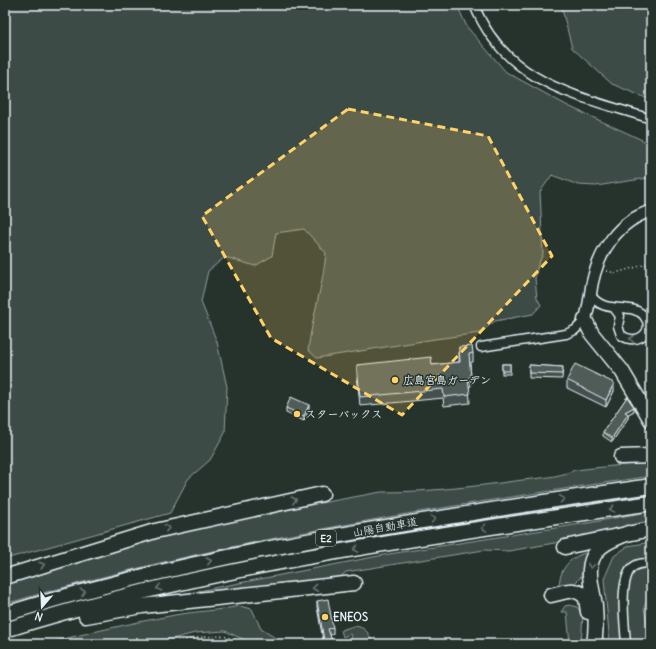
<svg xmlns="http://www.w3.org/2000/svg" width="656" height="649" viewBox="0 0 656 649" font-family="Delius,'Klee One',sans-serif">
	<rect width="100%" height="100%" fill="#26332d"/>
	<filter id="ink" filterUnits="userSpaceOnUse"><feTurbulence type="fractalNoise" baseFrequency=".025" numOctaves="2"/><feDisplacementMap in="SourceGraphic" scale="8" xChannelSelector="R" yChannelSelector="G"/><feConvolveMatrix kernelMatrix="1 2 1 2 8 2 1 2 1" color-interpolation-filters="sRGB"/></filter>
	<g filter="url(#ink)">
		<g fill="#3e4b47" stroke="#939ea0">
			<path d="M5,5H457L467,27L506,72L568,106L651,144V179L648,178L596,186L578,185L552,175L540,192L543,254L538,265L535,278L537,298L541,305L533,314L495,321L480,333L435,339L317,358L308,350C312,317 323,286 326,253L304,229L276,233L272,256L255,266L225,257L208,271L201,302L217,342L227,387L225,433L210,460L188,479L170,513L5,559Z"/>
			<polygon points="561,5 651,5 651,100 612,84 572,48"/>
			<path d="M651,462V476C434,508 216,541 5,604V581L196,526L381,492C426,492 471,487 515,481C536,478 557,478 575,470Z"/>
			<polygon points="651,511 651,526 509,551 484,550 346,572 338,579 199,595 198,591 389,554 594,522"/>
			<polygon points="651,542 651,587 644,608 651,644 610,644 604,579 614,556 628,546"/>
			<path d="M589,552L580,578L574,584L559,588C559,569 570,556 589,552Z"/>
			<polygon points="570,605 577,607 583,615 581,644 570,644 567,612 561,612 565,606"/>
			<path d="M239,606L252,609L261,629L285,644H254L225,631L195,633L172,639L119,644H43C87,633 131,623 175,615C197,611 218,611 239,606Z"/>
			<path d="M354,626C366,627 369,633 373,644H353L350,634L343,637L341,630Z"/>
		</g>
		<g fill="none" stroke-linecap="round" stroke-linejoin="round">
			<g stroke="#e8f1f8" stroke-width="11">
				<g id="street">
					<path d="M474,5C507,85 577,95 651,119"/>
					<path d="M591,295C604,316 631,301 644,316C656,331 637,347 621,335L618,326L620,316L614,308"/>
					<polyline points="481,347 566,334 575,330 585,320"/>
					<path d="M626,644C625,626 618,579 633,567C638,563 644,563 651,563"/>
				</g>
			</g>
			<g stroke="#e8f1f8" stroke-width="14">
				<path id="secondary" d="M585,320C589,308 590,296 592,284C599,251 618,221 651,211"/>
			</g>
			<g stroke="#e8f1f8" stroke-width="17">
				<g id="highway">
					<polyline points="585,320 592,334 622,371 651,420"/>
					<polyline points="621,457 651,456"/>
					<polyline points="565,547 651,529"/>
					<polyline points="5,577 155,531 322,494"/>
					<path d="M551,595C565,592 576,586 586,598L588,612"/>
					<path d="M5,614C215,549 434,518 651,486"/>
					<polyline points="86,616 142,606 354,583"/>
					<path d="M5,630C215,563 434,536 651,503"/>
					<path d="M594,644C596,632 596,619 595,606C593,588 583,566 598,550C605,541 618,538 628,533"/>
				</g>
			</g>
			<g stroke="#e8f1f8" stroke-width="1.5" stroke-dasharray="1 3" stroke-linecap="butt">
				<polyline points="607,271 615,273 651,263"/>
				<polyline points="166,644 201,637 224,636 243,644"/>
			</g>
			<use href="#street" stroke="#26332d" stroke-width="8"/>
			<use href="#secondary" stroke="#26332d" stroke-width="11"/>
			<use href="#highway" stroke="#26332d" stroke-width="14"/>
		</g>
		<g fill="#454f4d" stroke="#e8f1f8">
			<polygon points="459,347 473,353 473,362 470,363 471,377 471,386 469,387 470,403 444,406 443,398 360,406 357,374 357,365 432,365 459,362"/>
			<rect x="502" y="364" width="8" height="10"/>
			<polygon points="529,365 563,367 562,379 529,378"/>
			<polygon points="567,380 614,391 606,407 567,388"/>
			<polygon points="627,397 634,411 628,414 628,418 612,442 603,436 603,432"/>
			<polygon points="286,408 309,410 304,421 286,413"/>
			<polygon points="317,601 333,628 333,634 330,635 333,644 319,644 319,642 323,640 317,607"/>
		</g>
		<g fill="#38403e" stroke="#e8f1f8">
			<polygon points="614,383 614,391 606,407 606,400"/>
			<polygon points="309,405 309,410 304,421 304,416"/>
			<polygon points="634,407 634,411 625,416 625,412"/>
			<polygon points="628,414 628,418 612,442 612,438"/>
		</g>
		<g fill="#505c59" stroke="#e8f1f8">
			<polygon points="472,346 473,353 469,354 471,377 468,378 470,394 444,397 443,389 360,397 357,365 431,357 432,365 460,362 459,347"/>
			<rect x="502" y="364" width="8" height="7"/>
			<polygon points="575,364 614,383 606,400 567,380"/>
			<polygon points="529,365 563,367 562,374 529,373"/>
			<polygon points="291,397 309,405 304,416 286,408"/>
			<polygon points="627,397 634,407 625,412 628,414 612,438 603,432"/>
			<polygon points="328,599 333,628 328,629 333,644 320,644 319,642 324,640 317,601"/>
			<polygon points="603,639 608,640 607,644 602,644"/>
		</g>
		<defs><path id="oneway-chevron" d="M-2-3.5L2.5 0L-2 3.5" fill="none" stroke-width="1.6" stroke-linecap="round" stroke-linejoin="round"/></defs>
		<g stroke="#6a7674">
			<use href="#oneway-chevron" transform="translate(632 339) rotate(-174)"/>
			<use href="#oneway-chevron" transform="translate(562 499) rotate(-8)"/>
			<use href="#oneway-chevron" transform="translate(294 500) rotate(-12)"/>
			<use href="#oneway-chevron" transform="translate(612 509) rotate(172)"/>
			<use href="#oneway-chevron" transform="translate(433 519) rotate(-10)"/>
			<use href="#oneway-chevron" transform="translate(167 528) rotate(-13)"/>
			<use href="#oneway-chevron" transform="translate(484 528) rotate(171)"/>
			<use href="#oneway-chevron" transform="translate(356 549) rotate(170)"/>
			<use href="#oneway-chevron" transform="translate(209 561) rotate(-12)"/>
			<use href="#oneway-chevron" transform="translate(42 565) rotate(-18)"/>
			<use href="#oneway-chevron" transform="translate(591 566) rotate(98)"/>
			<use href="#oneway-chevron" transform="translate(159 588) rotate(167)"/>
			<use href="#oneway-chevron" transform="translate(315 588) rotate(174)"/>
			<use href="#oneway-chevron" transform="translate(83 592) rotate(-15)"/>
		</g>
	</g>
	<path fill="#ffd166" fill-opacity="0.2" stroke="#ffd166" stroke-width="3" stroke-dasharray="8 5" stroke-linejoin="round" d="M348,109L488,136L552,256L402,415L271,338L202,216Z"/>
	<g fill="#ffd166" stroke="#26332d" stroke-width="1.5">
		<circle cx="395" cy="380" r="4"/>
		<circle cx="297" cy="414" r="4"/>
		<circle cx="325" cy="617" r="4"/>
	</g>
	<g text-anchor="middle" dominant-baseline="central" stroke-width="3" stroke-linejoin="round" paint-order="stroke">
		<rect fill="#26332d" stroke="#aeb8bb" stroke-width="1" x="316" y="530" width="20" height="16" rx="3"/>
		<g font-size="10" font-weight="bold" fill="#e8f1f8">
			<text x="326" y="538">E2</text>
		</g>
		<g font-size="11" font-weight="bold" fill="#e8f1f8" stroke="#26332d" text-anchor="start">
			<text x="403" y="380">広島宮島ガーデン</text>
			<text x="305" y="414">スターバックス</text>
			<text x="333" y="617">ENEOS</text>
		</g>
		<g font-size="11" fill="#e8f1f8" stroke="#26332d">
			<text transform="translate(385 527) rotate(-10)">山陽自動車道</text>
		</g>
	</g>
	<rect width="656" height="649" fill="none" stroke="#26332d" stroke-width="20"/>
	<rect x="10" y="10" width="636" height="629" fill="none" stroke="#e8f1f8" stroke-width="1.5" filter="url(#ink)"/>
	<g transform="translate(42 607) rotate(199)" stroke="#26332d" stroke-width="3" paint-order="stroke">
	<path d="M0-3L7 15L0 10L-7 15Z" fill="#e8f1f8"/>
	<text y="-6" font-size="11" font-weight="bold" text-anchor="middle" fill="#e8f1f8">N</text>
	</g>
</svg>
